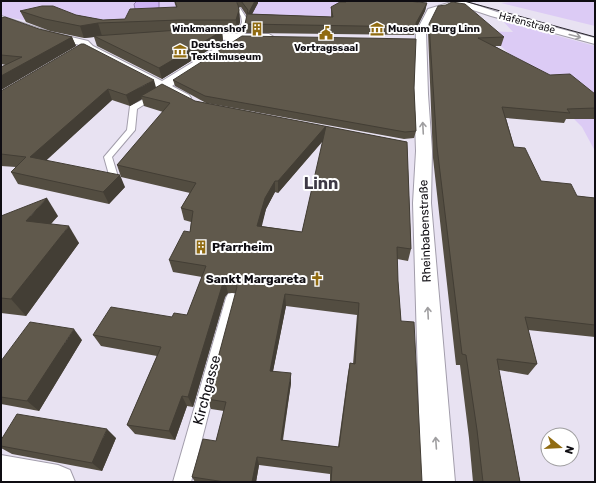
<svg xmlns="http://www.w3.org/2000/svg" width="596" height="483" viewBox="0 0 596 483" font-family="Rubik,sans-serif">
	<rect width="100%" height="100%" fill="#e8e2f2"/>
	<g fill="#dccbf5">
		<polygon points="1,1 176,1 235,10 242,16 90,21 33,18 23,20 1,16"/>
		<polygon points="259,1 424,1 424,5 331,23 259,20 245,13 241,8 255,5"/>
		<polygon points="511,1 595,1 595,26 501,3 510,2"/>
		<polygon points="503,21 595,46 595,151 582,127 486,31 513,32"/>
	</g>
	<polygon fill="#cdb2f4" stroke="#9480b0" points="137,1 159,1 159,8 141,11 135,9 134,4"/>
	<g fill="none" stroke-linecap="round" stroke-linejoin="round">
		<g stroke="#a29dab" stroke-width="2">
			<g id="lane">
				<polygon points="236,8 240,8 247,19 243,37 240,39 237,37 242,22 241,16"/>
				<polygon points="156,93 160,95 158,96 137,109 135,130 112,157 119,180 117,182 111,182 104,157 127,130 130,106"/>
				<polygon points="232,293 236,294 238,298 191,482 173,482 226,298 228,294"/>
			</g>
		</g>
		<g stroke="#a29dab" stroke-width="2">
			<g id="street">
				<polygon points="455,1 468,1 467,3 435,13 426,32 428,94 432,151 431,203 455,482 421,482 413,203 416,151 414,94 416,32 428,9"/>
				<polygon points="1,16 50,32 88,41 93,46 162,81 229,40 194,39 190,38 189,36 190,34 269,34 274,37 269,40 243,40 172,86 189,95 191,98 189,101 184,102 85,50 80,45 43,37 1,22"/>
				<polygon points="1,455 58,465 70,470 75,482 1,482"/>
			</g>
		</g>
		<g stroke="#a29dab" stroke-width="2">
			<polygon id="secondary" points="451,1 464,1 497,12 595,38 595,44 491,16 452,3"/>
		</g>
		<use href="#lane" fill="#fff" fill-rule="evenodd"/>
		<use href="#street" fill="#fff" fill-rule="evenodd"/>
		<use href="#secondary" fill="#fff" fill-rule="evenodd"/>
		<polyline stroke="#27252b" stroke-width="1" points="464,1 595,37"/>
	</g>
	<g fill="#534d41" fill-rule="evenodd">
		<polygon points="174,1 237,3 237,1 258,1 258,3 252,14 331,17 331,7 427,3 425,11 416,29 414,35 246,33 245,24 247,16 241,7 239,7 240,22 237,32 222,32 223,41 162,79 97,46 94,37 84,38 50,31 26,22 20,11 76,15 103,20 125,19 176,7"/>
		<polygon points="1,18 39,29 72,37 76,46 1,90 1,67 6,65 1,64"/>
		<polygon points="429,24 504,37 501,46 495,46 595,108 595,119 566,119 564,123 506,118 514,147 541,181 577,196 595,198 595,337 528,330 537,364 528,375 499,370 520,482 473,482 469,438 460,365 456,365 433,158 428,32"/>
		<polygon points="173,80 414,88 416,131 414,138 404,139 206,103 175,86"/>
		<path d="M156,87L195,101L407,142L411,249L408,261L397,259L398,281L401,321L422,482H330V474L259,465L256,482H195L192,477L216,441L224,411L211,409L207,399L236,293H228L225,297L193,407L187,406L175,440L135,434L127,425L157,356L101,346L93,335L172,317L187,315L202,277L173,272L169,260L190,232L191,222L184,220L181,208L190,193L121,177L117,165L163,112L144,106L142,99L130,106L112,100L46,160L125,187L109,204L18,184L11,172L16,167L1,166V91ZM323,141L302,232L261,226L266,209L275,192L278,193ZM286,306L357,315L353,364L350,363L348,373L338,447L283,440L291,383L273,371Z"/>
		<polygon points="1,216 58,216 50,224 79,243 26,316 1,313"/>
		<polygon points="82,340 39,411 1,404 1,361"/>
		<polygon points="116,438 102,471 12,454 1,448 1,440"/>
	</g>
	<g fill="#433e35">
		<polygon points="255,1 258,1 258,3 248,22 248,14"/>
		<polygon points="427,3 425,11 416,29 416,23"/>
		<polygon points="239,10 240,22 237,32 236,20"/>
		<polygon points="98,23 102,36 94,36 94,37 84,38 80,26"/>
		<polygon points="222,31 223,41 162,79 159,68"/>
		<polygon points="72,37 76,46 1,90 1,76"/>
		<polygon points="154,80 157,91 141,96 142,99 130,106 126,95"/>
		<polygon points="108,89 112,100 37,169 30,157"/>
		<polygon points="326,126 325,138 278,193 278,181"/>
		<polygon points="120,175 125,187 109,204 103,192"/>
		<polygon points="275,181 275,192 266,209 259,238 257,226 265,198"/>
		<polygon points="47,198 58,216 38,239 26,221"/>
		<polygon points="69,226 79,243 26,316 11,299"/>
		<polygon points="225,281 228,293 225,297 193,407 188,397 222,286"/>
		<polygon points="285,294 286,306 271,381 270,371"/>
		<polygon points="74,329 82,340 39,411 27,401"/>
		<polygon points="291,373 291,383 281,448 281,440"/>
		<polygon points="182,396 187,406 175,440 169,431"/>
		<polygon points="107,429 116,438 102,471 92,463"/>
		<polygon points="257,457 259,465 256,482 252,482"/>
	</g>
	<g fill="#60594c" stroke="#433e35" fill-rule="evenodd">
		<polygon points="175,1 236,1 238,5 239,10 236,20 179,20 98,23 80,26 45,19 20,11 42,6 53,6 76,15 103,20 125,19 130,9 177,7"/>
		<polygon points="241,1 255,1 248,14 333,17 331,7 340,2 346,2 346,1 408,1 427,3 416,23 416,27 245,24 248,10"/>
		<polygon points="452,2 465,4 504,37 478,38 550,75 570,74 595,94 595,108 567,109 570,113 502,107 514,147 525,148 541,181 571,184 577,196 595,198 595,325 525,317 537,364 497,359 520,482 483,482 477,430 466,355 462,354 437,147 429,24 438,6 446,5"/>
		<polygon points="5,17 39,29 72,37 1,76 1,67 22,57 1,55 1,18"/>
		<polygon points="179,30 222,31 159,68 94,36"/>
		<polygon points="242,36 416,39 414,88 416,131 405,132 205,96 173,80"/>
		<polygon points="81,44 84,44 154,80 126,95 108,89 30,157 120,175 103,192 11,172 26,157 1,154 1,91"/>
		<path d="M162,84L195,101L407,142L411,249L397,247L398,281L401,321L414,322L422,482H331L332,467L257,457L252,482H225L192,477L203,439L216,441L226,402L207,399L237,287L234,281H225L222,286L188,397L182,396L169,431L127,425L161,347L93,335L111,307L172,317L174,313L187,315L206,266L169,260L184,231L190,232L193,211L181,208L196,183L117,165L170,103L141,96ZM326,126L302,232L257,226L265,198L275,181H278ZM285,294L359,303L355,364L350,363L339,447L281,440L291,373L270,371Z"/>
		<polygon points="47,198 26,221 69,226 11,299 1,298 1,216"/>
		<polygon points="30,322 74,329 27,401 1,397 1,361"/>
		<polygon points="17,414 107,429 92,463 1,446 1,440"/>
	</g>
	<defs><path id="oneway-shaft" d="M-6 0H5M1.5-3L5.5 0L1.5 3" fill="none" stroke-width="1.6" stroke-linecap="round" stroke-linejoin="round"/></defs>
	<g stroke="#9f9ea0">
		<use href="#oneway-shaft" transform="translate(575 36) rotate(15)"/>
		<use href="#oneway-shaft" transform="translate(423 128) rotate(-93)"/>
		<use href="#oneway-shaft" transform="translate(428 313) rotate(-93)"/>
		<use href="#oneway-shaft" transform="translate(436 443) rotate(-94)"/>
	</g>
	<defs>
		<g id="building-bare" transform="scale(1.08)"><path d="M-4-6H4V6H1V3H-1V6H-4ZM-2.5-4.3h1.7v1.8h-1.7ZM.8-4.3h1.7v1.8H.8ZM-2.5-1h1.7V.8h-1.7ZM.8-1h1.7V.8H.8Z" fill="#906b11" stroke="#fff" stroke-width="2.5" paint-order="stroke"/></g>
		<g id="museum-bare" transform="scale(1.08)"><path d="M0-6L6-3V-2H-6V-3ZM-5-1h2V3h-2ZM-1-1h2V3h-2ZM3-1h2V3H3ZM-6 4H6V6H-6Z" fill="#906b11" stroke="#fff" stroke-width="2.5" paint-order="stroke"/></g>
		<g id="civic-bare" transform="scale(1.08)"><path d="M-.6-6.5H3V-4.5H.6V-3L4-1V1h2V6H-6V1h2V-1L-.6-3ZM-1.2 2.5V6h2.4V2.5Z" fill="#906b11" stroke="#fff" stroke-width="2.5" paint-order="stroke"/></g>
		<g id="church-bare" transform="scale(1.08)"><path d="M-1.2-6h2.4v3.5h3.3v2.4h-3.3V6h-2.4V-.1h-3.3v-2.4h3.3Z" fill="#906b11" stroke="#fff" stroke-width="2.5" paint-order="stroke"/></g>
	</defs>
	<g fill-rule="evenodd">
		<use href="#building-bare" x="257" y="29"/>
		<use href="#museum-bare" x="377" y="29"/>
		<use href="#civic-bare" x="326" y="33"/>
		<use href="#museum-bare" x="180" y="51"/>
		<use href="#building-bare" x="201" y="247"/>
		<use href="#church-bare" x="317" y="279"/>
	</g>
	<g text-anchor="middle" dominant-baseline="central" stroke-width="4" stroke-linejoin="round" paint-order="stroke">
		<g font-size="10" fill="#0f0d12" stroke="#fff">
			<text transform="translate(527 23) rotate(15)">Hafenstraße</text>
		</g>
		<g font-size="10" font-weight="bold" fill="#0f0d12" stroke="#fff" text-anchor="start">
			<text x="246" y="29" text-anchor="end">Winkmannshof</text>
			<text x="388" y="29">Museum Burg Linn</text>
			<text x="191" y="45">Deutsches<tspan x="191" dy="12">Textilmuseum</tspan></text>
			<text x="326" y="48" text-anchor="middle">Vortragssaal</text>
		</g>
		<g font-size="12" fill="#0f0d12" stroke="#fff">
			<text transform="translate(425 231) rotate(-92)">Rheinbabenstraße</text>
		</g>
		<g font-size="12" font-weight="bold" fill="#0f0d12" stroke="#fff" text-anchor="start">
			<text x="212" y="247">Pfarrheim</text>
			<text x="306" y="279" text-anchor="end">Sankt Margareta</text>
		</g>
		<g font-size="14" fill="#0f0d12" stroke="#fff">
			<text transform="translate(207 390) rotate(-75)">Kirchgasse</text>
		</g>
		<g font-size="16" font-weight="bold" fill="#3e3945" stroke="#fff">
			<text x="321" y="183">Linn</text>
		</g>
	</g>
	<rect width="596" height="483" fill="none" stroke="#0f0d12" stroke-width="4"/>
	<g transform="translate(560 447) rotate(108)"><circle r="19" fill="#ffffff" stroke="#9f9ea0"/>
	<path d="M0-3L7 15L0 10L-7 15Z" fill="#906b11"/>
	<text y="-6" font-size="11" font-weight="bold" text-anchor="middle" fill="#0f0d12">N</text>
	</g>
</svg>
